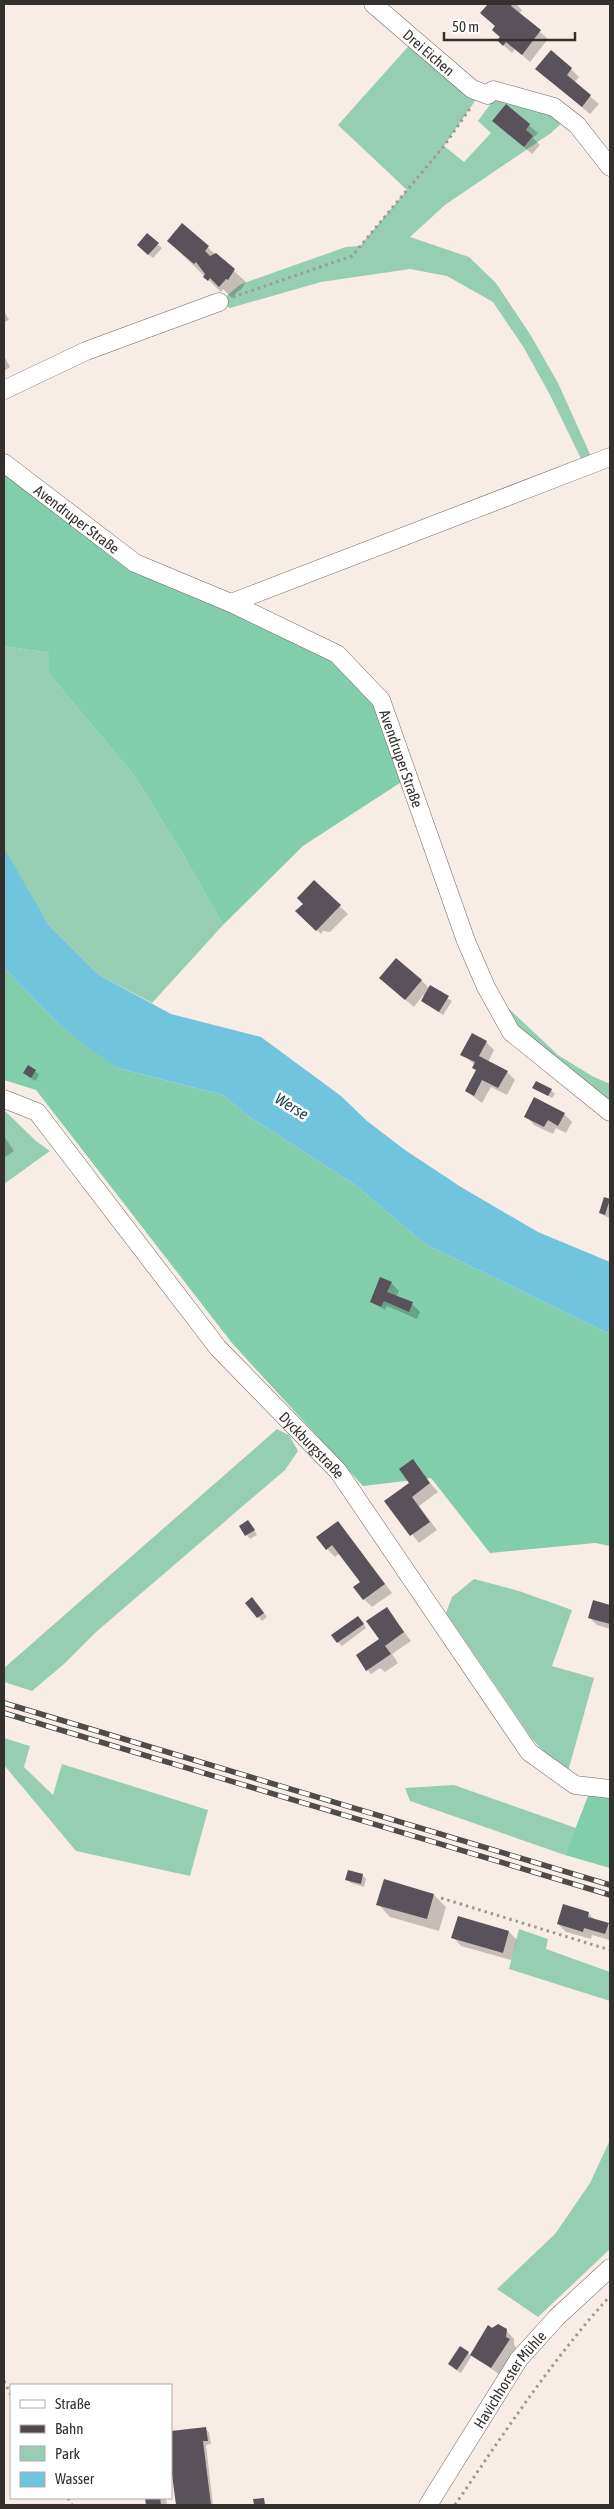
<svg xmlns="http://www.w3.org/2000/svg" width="614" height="2509" viewBox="0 0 614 2509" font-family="'Asap Condensed',sans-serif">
	<rect width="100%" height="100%" fill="#f8ede6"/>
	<g fill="#96ceb4">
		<polygon points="414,40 472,89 475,101 444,146 464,162 491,133 478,121 497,95 502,94 564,121 551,133 445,205 410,237 469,257 496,283 530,334 558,383 594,463 585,467 550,395 524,348 493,302 447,276 410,269 321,282 230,308 219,302 241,284 346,247 360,246 407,190 338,125"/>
		<polygon points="4,646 49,653 49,674 133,774 181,851 223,925 152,1003 99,975 48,924 5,854"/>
		<polygon points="486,987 558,1055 592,1076 610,1084 610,1112 511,1032"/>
		<polygon points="4,1110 36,1141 50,1151 4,1184"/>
		<polygon points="277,1429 289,1435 298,1451 285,1470 96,1632 64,1664 32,1691 4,1682 4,1668"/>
		<polygon points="474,1579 519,1591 572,1610 552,1666 594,1678 567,1775 532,1739 446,1613 452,1597"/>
		<polygon points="4,1738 30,1746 24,1767 53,1795 62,1764 208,1810 190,1876 76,1851 4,1765"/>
		<polygon points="454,1785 576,1828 565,1855 410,1801 405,1788"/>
		<polygon points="519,1929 548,1939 546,1949 610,1972 610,2001 509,1969"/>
		<polygon points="610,2140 610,2249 538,2317 497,2289 555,2234 590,2183"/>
	</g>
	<g fill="#82cdac">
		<polygon points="4,463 135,563 337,654 381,700 409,777 303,846 223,925 181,851 133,774 49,674 49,653 4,646"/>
		<polygon points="4,968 58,1023 118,1068 223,1095 248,1116 354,1184 425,1244 610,1334 610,1546 595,1543 490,1553 431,1478 363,1486 232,1343 36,1090 4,1080"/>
		<polygon points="598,1792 610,1793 610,1868 565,1855 588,1796"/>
	</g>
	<polygon fill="#70c4dd" points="4,848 48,924 99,975 171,1014 261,1037 341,1096 367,1121 405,1150 461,1187 538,1232 610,1262 610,1334 425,1244 354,1184 248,1116 223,1095 118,1068 87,1047 58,1023 4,968"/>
	<g fill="#0003">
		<polygon points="489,4 516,4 522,10 519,14 548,39 530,62 515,49 512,53 498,40 501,37 496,27 481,13"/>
		<polygon points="571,69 579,77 574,83 599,104 590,114 545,76"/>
		<polygon points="506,106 538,133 533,138 540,145 532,154 494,121"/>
		<polygon points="183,225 246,282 240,291 239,290 232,298 223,289 221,292 168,241"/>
		<polygon points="147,235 162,248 153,258 138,245"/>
		<polygon points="4,311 9,320 4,322"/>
		<polygon points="4,356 10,367 4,371"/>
		<polygon points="314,882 348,914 330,932 323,931 321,934 297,911 304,904"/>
		<polygon points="380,978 421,980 430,989 452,1001 443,1015 422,1001 424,994 414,1007"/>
		<polygon points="486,1042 494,1050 488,1062 507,1072 515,1080 507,1095 491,1087 482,1103 466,1091 477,1071 475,1065 462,1054"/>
		<polygon points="35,1071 39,1075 35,1081 24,1073"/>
		<polygon points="534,1087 551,1090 555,1094 552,1098"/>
		<polygon points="564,1114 572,1122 566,1133 556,1128 553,1134 534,1125 526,1116"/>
		<polygon points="4,1136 14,1151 4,1158"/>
		<polygon points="610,1200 610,1217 609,1218 600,1213"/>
		<polygon points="391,1283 399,1291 396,1297 412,1304 420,1312 417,1319 387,1306 385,1310 372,1302"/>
		<polygon points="426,1478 438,1492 419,1506 437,1530 419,1543 386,1501"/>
		<polygon points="338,1522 392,1593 372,1607 364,1599 362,1583 340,1553 335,1557 327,1549"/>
		<polygon points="252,1526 257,1535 250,1539 240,1527"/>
		<polygon points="256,1602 267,1617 262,1621 246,1603"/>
		<polygon points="594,1602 610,1607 610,1629 597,1625 589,1617"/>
		<polygon points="386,1608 411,1641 392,1654 398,1663 385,1672 380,1668 371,1674 357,1656 381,1639"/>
		<polygon points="362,1621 366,1628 342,1646 338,1642"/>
		<polygon points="362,1875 366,1879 364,1887 351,1883 347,1880"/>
		<polygon points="434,1895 446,1907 439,1931 390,1917 378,1904"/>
		<polygon points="588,1913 595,1920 610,1926 610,1940 592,1935 591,1939 566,1932 558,1924"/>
		<polygon points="509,1932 517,1940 511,1960 461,1946 453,1937"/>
		<polygon points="489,2327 506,2330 514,2339 514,2345 517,2348 500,2375 472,2355 461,2373 453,2368 450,2364 468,2353 471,2356"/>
		<polygon points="205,2429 209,2432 211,2444 206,2445 213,2505 177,2505 171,2457"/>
		<polygon points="147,2498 166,2498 167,2505 147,2505"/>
	</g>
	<g fill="#59525a">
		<polygon points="488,4 513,4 511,6 541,30 522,55 506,42 503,46 497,40 500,37 492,30 495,26 480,13"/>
		<polygon points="551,50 572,68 567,75 591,95 582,107 535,69"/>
		<polygon points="506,104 530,124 526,130 533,136 524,147 492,121"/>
		<polygon points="182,223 209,246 205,251 210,256 216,253 235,269 228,280 226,279 219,287 210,278 208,281 203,277 205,274 196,262 194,264 167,241"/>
		<polygon points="147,233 159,243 148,255 137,245"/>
		<polygon points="314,880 341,905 316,931 295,911 303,904 297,898"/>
		<polygon points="396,958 422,980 405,1000 379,978"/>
		<polygon points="430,985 449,996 439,1012 421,1001"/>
		<polygon points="472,1033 487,1041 479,1056 508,1071 498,1088 482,1080 474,1096 465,1091 476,1070 472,1068 475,1062 460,1055"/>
		<polygon points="28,1065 36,1070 31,1078 23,1073"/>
		<polygon points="536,1081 552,1089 548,1096 532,1088"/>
		<polygon points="534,1097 565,1113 558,1126 548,1120 544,1127 524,1117"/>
		<polygon points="604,1197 610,1199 605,1215 599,1213"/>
		<polygon points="380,1277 392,1282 387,1292 413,1302 409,1312 384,1301 381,1307 370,1302"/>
		<polygon points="413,1459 430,1483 412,1497 430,1522 410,1536 384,1501 409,1483 399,1469"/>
		<polygon points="248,1520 255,1530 245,1536 239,1526"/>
		<polygon points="338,1521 385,1584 363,1600 353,1587 360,1582 332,1545 326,1550 316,1537"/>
		<polygon points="252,1597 264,1613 257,1618 245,1603"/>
		<polygon points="593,1600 610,1605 610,1624 588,1618"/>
		<polygon points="387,1607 404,1632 385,1646 391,1654 366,1671 356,1655 379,1639 366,1621"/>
		<polygon points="358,1616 364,1624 337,1643 331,1635"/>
		<polygon points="348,1870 363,1874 361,1884 345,1880"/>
		<polygon points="384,1879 434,1894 427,1919 376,1905"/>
		<polygon points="563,1904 589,1912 588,1917 609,1923 605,1934 584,1928 583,1932 557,1924"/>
		<polygon points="458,1916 509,1931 503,1953 451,1938"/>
		<polygon points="498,2324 507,2329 506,2337 510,2339 491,2368 470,2355 488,2325 492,2328"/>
		<polygon points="460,2346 469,2352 457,2370 448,2364"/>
		<polygon points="206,2427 208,2441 203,2441 211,2505 176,2505 171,2467 171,2431"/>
		<polygon points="145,2498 160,2498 161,2505 146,2505"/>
		<polygon points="264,2498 265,2505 254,2505 253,2499"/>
	</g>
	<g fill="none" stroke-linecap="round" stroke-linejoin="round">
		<g stroke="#736963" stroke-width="19">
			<g id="minor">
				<path id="s1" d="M373,4L472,89L488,95L493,90L554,107L577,125L610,167"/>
				<polyline points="4,390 86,351 219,302"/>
				<path id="s2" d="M4,463L135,563L231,603L337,654L381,700L466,941L486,987L511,1032L610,1112"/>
				<polyline points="231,603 610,457"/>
				<path id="s3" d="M4,1099L37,1112L218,1348L338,1471L529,1752L575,1785L610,1789"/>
				<path id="s4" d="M428,2505L519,2359L557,2317L610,2268"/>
			</g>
		</g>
		<g stroke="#a09893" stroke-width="3" stroke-dasharray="2.5 4" stroke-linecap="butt">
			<polyline points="233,297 352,256 444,146 471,107"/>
			<polyline points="441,1898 610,1950"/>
			<polyline points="4,2381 11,2395"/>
			<polyline points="68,2498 72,2505"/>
			<path d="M455,2505C504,2433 552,2360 610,2296"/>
		</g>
		<use href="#minor" stroke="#fff" stroke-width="18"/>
		<g stroke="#504b48" stroke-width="5.5">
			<g id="rail">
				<polyline points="4,1703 610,1885"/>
				<polyline points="4,1713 610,1895"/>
			</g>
		</g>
		<use href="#rail" stroke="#fff" stroke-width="4" stroke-dasharray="11" stroke-linecap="butt"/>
	</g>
	<g text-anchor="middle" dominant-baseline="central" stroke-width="5" stroke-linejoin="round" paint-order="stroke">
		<g font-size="15" fill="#34302d" stroke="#fff">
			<text stroke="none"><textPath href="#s1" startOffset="74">Drei Eichen</textPath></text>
			<text stroke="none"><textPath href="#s2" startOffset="92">Avendruper Straße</textPath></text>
			<text stroke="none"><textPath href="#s2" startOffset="512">Avendruper Straße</textPath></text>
			<text stroke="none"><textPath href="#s3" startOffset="468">Dyckburgstraße</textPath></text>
			<text stroke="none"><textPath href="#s4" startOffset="150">Havichhorster Mühle</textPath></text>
		</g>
		<g font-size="16" font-style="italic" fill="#204652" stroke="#fff">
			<text transform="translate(292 1106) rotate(31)">Werse</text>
		</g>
	</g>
	<rect width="614" height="2509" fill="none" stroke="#34302d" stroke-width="10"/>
	<rect x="10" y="2384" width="162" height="115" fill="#ffffff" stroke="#aeacab"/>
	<rect x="20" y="2400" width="25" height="8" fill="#ffffff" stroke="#aeacab"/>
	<text x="55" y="2409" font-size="15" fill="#34302d">Straße</text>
	<rect x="20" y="2425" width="25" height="8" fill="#504b48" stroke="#aeacab"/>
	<text x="55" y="2434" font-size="15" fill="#34302d">Bahn</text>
	<rect x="20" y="2446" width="25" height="15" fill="#96ceb4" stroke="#aeacab"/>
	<text x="55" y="2459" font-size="15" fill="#34302d">Park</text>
	<rect x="20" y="2472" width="25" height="15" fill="#70c4dd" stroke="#aeacab"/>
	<text x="55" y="2484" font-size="15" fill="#34302d">Wasser</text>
	<path d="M444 32v8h131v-8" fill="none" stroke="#34302d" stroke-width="2.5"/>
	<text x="452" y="32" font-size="15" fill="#34302d" stroke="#ffffff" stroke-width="4" paint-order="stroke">50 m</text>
</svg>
